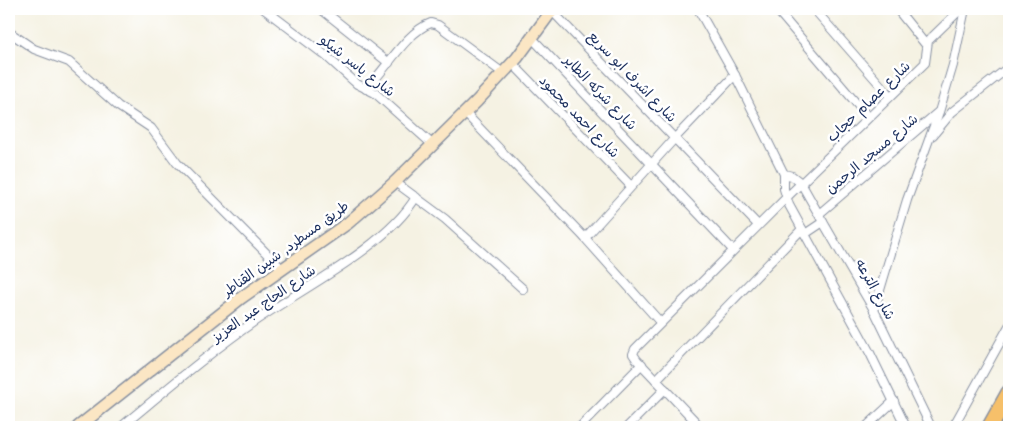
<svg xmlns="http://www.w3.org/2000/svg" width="1018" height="436" viewBox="0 0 1018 436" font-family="'Playpen Sans','Playpen Sans Arabic',sans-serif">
	<rect width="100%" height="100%" fill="#fff"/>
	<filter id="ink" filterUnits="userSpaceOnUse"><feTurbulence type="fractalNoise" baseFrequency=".02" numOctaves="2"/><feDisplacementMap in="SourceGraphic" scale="10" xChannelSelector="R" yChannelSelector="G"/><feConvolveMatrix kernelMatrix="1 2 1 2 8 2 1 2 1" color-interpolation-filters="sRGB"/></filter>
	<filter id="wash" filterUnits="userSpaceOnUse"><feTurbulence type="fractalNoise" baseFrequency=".0096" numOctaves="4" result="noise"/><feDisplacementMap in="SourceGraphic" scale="20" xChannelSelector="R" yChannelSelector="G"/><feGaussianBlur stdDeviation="1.12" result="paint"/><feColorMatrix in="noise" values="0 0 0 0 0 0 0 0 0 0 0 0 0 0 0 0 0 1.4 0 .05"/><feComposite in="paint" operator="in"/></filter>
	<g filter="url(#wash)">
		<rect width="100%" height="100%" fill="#f5f2e3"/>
	</g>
	<g filter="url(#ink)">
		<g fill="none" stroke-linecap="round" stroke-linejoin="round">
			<g stroke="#8890a0" stroke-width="6">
				<polyline id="service" points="1006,427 1009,420"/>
			</g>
			<g stroke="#8890a0" stroke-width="10">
				<g id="minor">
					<polyline points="264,9 326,56 357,84 375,93 433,145"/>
					<polyline points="321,9 389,63"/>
					<polyline points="698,9 735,75 784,174 784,189 789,205 870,353 906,427"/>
					<polyline points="776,9 868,117"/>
					<polyline points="814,9 890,96"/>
					<polyline points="897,9 926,45"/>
					<polyline points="552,11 758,225"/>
					<polyline points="9,32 34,49 69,62 118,106 151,128 177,163 281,268"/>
					<polyline points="532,38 733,250"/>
					<polyline points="512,63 631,186"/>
					<path d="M366,89C386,70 406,32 431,23L438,25L503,73"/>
					<polyline points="465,113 585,238 660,322"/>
					<polyline points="933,135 952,112 1009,67"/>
					<polyline points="784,174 792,176 801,183 823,222 874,310 931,427"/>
					<polyline points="395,182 445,219 523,289"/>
					<polyline points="819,214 937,113"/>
					<polyline points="805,234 823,222"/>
					<polyline points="585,238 675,138 735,75"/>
					<polyline points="874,310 907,200 939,112 953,65 965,9"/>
					<polyline points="656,380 802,229"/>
					<polyline points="696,422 637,360 633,354 635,349 787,197 925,63 928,41 961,9"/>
					<path d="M121,427C166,390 210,352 258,319C305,287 387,246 416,197"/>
					<polyline points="580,427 642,364"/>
					<polyline points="627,427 665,389"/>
					<polyline points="866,427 894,401"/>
					<polyline points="953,427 1009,326"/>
				</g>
			</g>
			<g stroke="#8890a0" stroke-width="14">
				<polyline id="secondary" points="78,427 241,298 348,223 395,182 477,101 517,58 553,9"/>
			</g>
			<g stroke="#8890a0" stroke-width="18">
				<polyline id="motorway" points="990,427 1009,393"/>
			</g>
			<use href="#service" stroke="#fff" stroke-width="4"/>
			<use href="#minor" stroke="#fff" stroke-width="8"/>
			<use href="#secondary" stroke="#fbe6c4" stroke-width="11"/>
			<use href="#motorway" stroke="#f6c06b" stroke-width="15"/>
		</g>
	</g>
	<g text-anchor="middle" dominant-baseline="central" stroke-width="5" stroke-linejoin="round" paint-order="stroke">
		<g font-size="14" fill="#1b2f5e" stroke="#fff">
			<text transform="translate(358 65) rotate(38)">شارع ياسر شيكو</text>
			<text transform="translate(633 76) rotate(46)">شارع اشرف ابو سريع</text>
			<text transform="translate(601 92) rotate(46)">شارع شركه الطاير</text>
			<text transform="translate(868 101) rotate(-44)">شارع عصام حجاب</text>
			<text transform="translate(580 116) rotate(46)">شارع احمد محمود</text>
			<text transform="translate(871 153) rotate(-40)">شارع مسجد الرحمن</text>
			<text transform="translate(285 248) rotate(-36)">طريق مسطرد, شبين القناطر</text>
			<text transform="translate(876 289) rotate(61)">شارع الترعه</text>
			<text transform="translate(263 303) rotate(-35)">شارع الحاج عبد العزيز</text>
		</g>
	</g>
	<rect width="1018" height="436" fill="none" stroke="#fff" stroke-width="30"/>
</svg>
